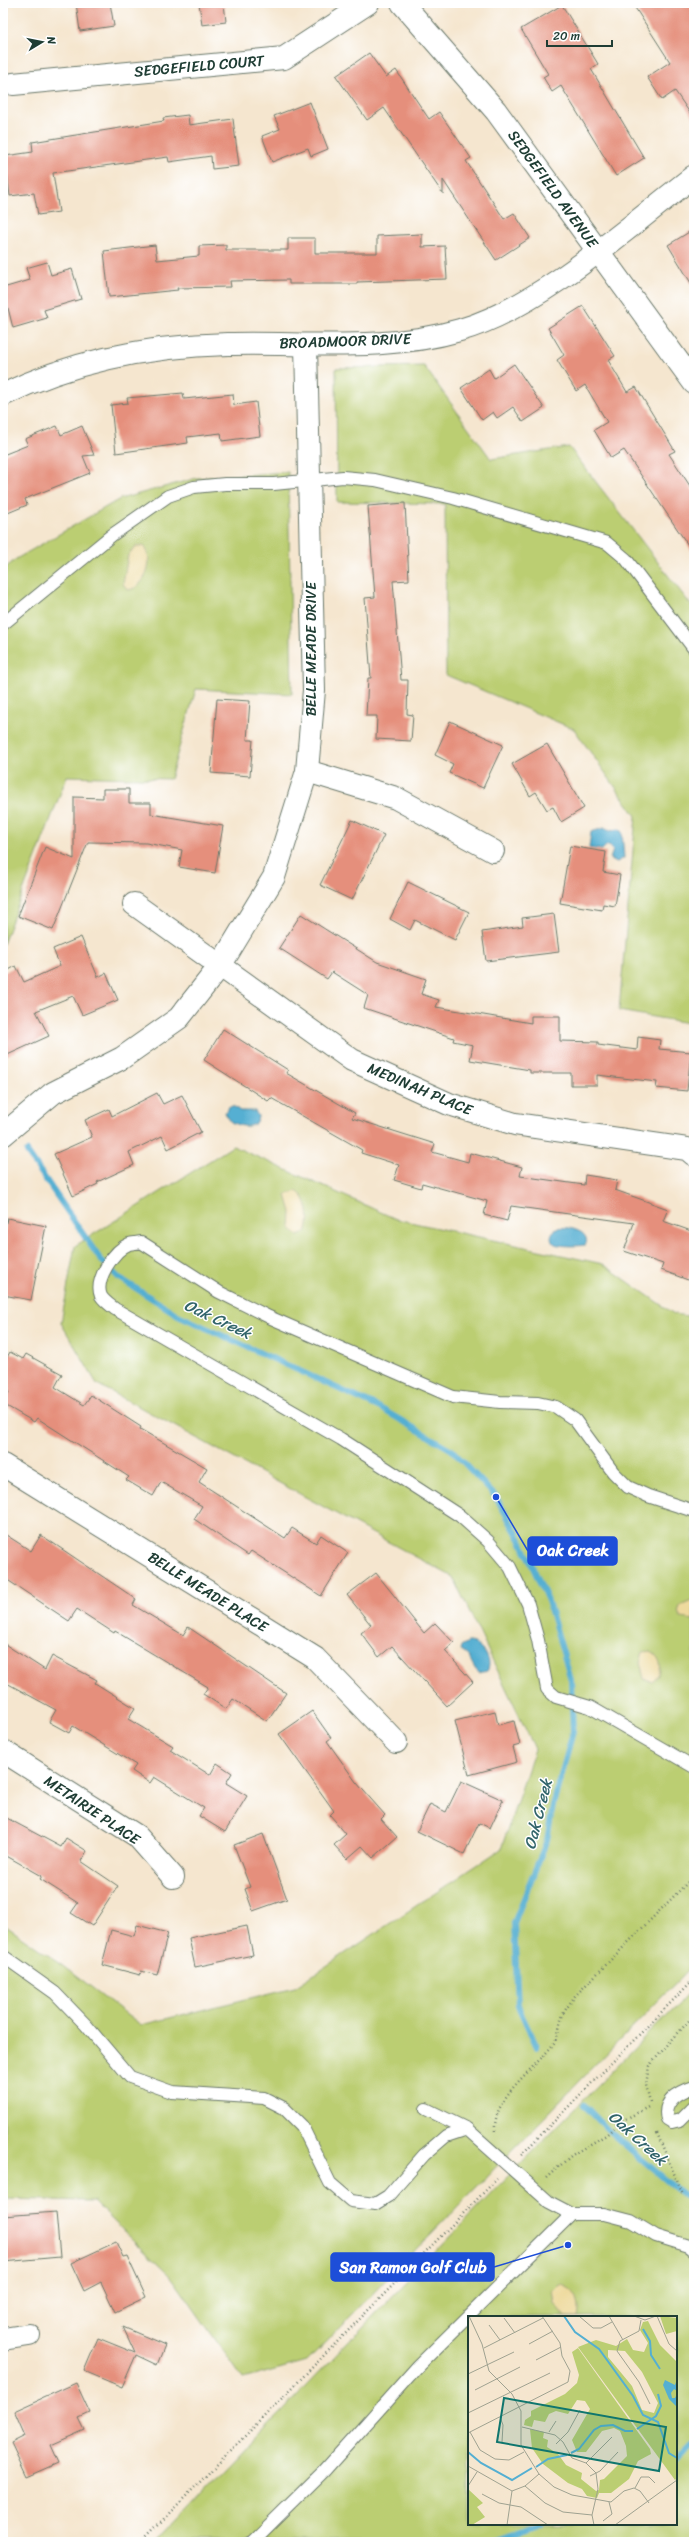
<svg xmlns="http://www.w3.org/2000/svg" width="697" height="2545" viewBox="0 0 697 2545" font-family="Sriracha,sans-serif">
	<rect width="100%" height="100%" fill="#fff"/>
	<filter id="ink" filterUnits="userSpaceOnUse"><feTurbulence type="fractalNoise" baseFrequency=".025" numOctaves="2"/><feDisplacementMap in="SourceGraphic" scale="8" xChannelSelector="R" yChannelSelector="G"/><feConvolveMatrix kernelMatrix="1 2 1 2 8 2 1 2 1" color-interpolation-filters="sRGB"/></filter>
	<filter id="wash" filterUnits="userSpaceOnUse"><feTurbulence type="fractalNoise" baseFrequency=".012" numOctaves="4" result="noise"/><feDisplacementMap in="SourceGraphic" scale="16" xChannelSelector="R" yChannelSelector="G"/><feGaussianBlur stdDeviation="0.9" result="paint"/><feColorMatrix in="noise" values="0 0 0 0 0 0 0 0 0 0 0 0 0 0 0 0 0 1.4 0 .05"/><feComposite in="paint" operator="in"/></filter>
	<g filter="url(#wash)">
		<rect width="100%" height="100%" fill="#f5e6cf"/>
		<g fill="#bbce72" stroke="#6d8653" fill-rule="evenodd">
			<polygon points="424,366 491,459 569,447 694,609 694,1024 619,1011 636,816 574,729 446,675 445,504 337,502 336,368"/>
			<polygon points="288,472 292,694 196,689 170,779 67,776 3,944 3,570 16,559 120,499 197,478"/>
			<polygon points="233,1146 396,1219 603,1264 674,1314 694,1317 694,1964 307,2361 243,2379 173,2279 93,2201 3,2199 3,1924 61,1964 141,2025 295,1987 501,1849 535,1749 453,1577 97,1384 61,1323 75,1246"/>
			<path d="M694,1988V2542H156L511,2173ZM469,2317H676V2524H469Z"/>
		</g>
		<g fill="#eeda9e" stroke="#868c69">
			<path d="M136,546H144C155,559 146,588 128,590L123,584L128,555Z"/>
			<path d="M296,1191C309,1197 311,1220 306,1232L298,1236L290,1227L291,1212L286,1195Z"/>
			<polygon points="694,1600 694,1620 681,1618 678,1612 680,1606"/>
			<path d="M650,1651C663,1658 664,1673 652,1681L644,1679L640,1662L643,1652Z"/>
			<path d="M562,2284C577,2289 581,2302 578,2317H565L554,2303L552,2291Z"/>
		</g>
		<g fill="#54afd2" stroke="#3a7683">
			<polygon points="604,828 610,831 618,829 622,832 624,858 617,862 610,859 613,850 609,845 606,846 602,850 589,848 591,832"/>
			<path d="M233,1106L240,1111H255L258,1116L257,1122C251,1129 239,1126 231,1122L225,1113L228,1107Z"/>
			<path d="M556,1228C566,1226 590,1230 586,1244C584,1247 558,1246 555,1244C552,1242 551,1239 551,1236Z"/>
			<path d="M468,1642C481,1642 494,1661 487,1671L479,1673C470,1665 473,1657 460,1650L461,1646Z"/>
		</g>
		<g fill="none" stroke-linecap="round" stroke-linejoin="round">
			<g stroke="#54afd2" stroke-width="6">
				<polyline points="27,1152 100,1259 118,1277 178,1315 380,1408 452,1450 496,1497 522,1543 548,1601 571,1680 573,1732 553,1805 547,1840 514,1923 518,2006 537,2047"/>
				<polyline points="584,2105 610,2132 694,2204"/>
				<polyline points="676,2460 694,2442"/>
				<polyline points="491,2542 541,2524"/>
			</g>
		</g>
		<g id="blocks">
			<g fill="#e58f7c">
				<polygon points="76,3 110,3 114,26 80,31"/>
				<polygon points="199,3 224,3 226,22 202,25"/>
				<polygon points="632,3 694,3 694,119 675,91 662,100 647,77 670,62"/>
				<polygon points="562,5 598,64 591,69 644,158 616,176 561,86 552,92 543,77 548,74 521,29"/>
				<polygon points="369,53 386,77 396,70 429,119 439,112 471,158 466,161 504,219 514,213 530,238 496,260 443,180 443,194 384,108 367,120 336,76"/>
				<polygon points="310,102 328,149 311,156 308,148 272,162 262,136 280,129 274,116"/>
				<polygon points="188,115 189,125 233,119 239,166 212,169 211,156 169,162 168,157 53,173 59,212 38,215 34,193 10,196 5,156 33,152 32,142 164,121 163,118"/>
				<polygon points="694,229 694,288 668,245"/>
				<polygon points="422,234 422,247 445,246 447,279 357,282 357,284 289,284 289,280 230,281 231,287 177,288 178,290 109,297 104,251 155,245 157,260 199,256 199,246 226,245 226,250 288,250 288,238 315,238 315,253 377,253 377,236"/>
				<polygon points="47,262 51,275 72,269 81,299 44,310 47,318 13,328 3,288 30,280 26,268"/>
				<polygon points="583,306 615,356 608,360 627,392 636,387 675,451 669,454 694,492 694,554 624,450 611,458 594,430 607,422 585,385 576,391 557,360 564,355 548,328"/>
				<polygon points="514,364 544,408 523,422 513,407 497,418 493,412 482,420 461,388 489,369 494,378"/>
				<polygon points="183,393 184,399 233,394 234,405 256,402 260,436 222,441 221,433 187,437 188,443 116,453 111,405 128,403 127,398"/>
				<polygon points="57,426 61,435 82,426 94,455 83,456 90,473 25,499 27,505 3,515 3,455 28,445 25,439"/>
				<polygon points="405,503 409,580 393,581 401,680 408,680 407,714 413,715 411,741 376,739 377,716 366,716 368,678 371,678 365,598 375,597 368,506"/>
				<polygon points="217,699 250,701 247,740 253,740 250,776 211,773"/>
				<polygon points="450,721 503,745 483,788 449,773 453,764 435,755"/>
				<polygon points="547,744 584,808 561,822 553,807 547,810 536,792 530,796 512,764"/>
				<polygon points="103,789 129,789 129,803 151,803 151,814 223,826 215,873 179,867 182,850 146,843 88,842 53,930 18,916 45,847 74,859 74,797 103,798"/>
				<polygon points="352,820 384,835 352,900 320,885"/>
				<polygon points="570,846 606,852 603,872 620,875 615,906 603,904 602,910 560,903"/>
				<polygon points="408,882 469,912 455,940 415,920 410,930 390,919"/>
				<polygon points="301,914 377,962 426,979 421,994 439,1000 436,1007 531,1023 531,1016 560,1016 560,1041 598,1042 598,1045 637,1050 638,1037 660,1040 659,1049 691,1052 687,1091 656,1088 657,1082 597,1075 597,1085 571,1085 571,1073 530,1073 530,1070 470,1060 473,1045 453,1041 454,1038 364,1008 368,995 332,972 327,979 279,948"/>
				<polygon points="554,914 559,952 486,961 482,932 523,926 522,918"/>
				<polygon points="81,937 98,977 106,973 118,1000 82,1015 73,996 36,1011 49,1036 3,1057 3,973 16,966 24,982 60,966 53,949"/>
				<polygon points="223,1029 288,1070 286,1073 355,1113 352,1118 435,1144 432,1152 468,1162 470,1153 522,1167 520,1176 584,1185 585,1175 617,1180 615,1190 668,1209 663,1221 694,1232 694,1262 688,1280 661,1270 663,1264 624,1251 634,1223 511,1206 507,1221 484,1215 487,1201 422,1183 421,1188 394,1180 399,1165 361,1153 362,1150 271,1098 268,1101 204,1060"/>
				<polygon points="157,1093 163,1104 182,1095 201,1132 168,1149 162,1136 129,1152 134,1165 97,1182 98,1184 73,1196 54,1154 92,1137 85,1120 109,1109 112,1116"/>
				<polygon points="7,1218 46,1226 31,1300 3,1295 3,1267 6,1252 3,1252 3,1238"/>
				<polygon points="10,1352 23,1359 26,1354 62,1374 55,1387 84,1405 91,1395 141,1427 140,1429 207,1468 199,1482 285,1538 292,1528 316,1543 321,1535 348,1553 321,1596 251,1551 248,1555 194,1519 202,1506 161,1482 153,1496 126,1480 129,1477 37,1418 34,1422 3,1404 9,1392 3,1388 3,1364"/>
				<polygon points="3,1533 31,1551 41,1535 136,1599 133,1605 183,1635 188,1627 286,1693 267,1721 233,1699 226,1709 203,1694 208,1687 115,1631 114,1633 77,1609 69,1621 3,1577"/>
				<polygon points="376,1573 424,1633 435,1623 454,1643 445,1651 473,1682 447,1706 392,1646 379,1657 361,1633 371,1625 347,1595"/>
				<polygon points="3,1643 45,1670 52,1656 97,1680 95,1683 135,1708 128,1719 173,1746 170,1750 210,1775 217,1763 232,1773 226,1783 247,1796 225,1832 199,1816 204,1808 154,1777 150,1783 132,1771 136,1765 73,1726 69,1733 49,1722 56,1710 3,1681"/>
				<polygon points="312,1711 331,1738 327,1741 356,1782 385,1815 381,1819 397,1837 373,1858 362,1846 347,1859 334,1845 346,1834 330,1815 334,1811 279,1734"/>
				<polygon points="495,1711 498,1725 514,1721 520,1745 513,1747 517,1762 469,1775 455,1721"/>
				<polygon points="461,1781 503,1800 490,1828 479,1823 464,1854 417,1831 430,1804 446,1812"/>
				<polygon points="3,1816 61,1847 66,1838 87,1851 81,1861 118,1886 92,1926 71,1913 78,1903 40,1879 42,1876 3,1854"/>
				<polygon points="263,1834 287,1899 253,1911 245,1889 250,1887 234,1845"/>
				<polygon points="137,1925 168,1933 157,1975 141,1971 140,1975 102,1965 111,1930 134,1936"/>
				<polygon points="247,1926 253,1955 195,1967 189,1938"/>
				<polygon points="56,2212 60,2257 3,2262 3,2216"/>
				<polygon points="116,2242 123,2257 127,2256 146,2297 115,2312 101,2282 84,2291 71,2263"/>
				<polygon points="123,2327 165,2345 157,2365 136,2355 122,2387 84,2371 98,2338 135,2353"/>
				<polygon points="76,2383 90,2413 79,2418 85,2430 51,2445 59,2463 27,2477 11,2443 25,2436 14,2411"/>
			</g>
		</g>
	</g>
	<g filter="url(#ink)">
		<use href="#blocks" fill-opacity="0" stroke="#6a786a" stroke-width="1"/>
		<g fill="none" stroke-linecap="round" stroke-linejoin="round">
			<g stroke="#6a786a" stroke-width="14">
				<g id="lane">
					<polyline points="3,624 112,535 168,496 194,487 225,484 274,484 343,477 375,480 453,498 607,543 626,559 694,649"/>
					<path d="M694,1511L648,1496L628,1487L613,1472L575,1420L556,1407L538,1403L500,1402L453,1397L269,1317L219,1292L141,1242C138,1243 133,1243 129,1244C114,1250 94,1280 101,1296C104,1301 110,1305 115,1309L341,1439L460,1516L488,1541L510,1567L528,1604L538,1640L547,1689L556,1697L590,1707L694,1767"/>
					<polyline points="3,1956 55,1993 86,2025 130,2077 172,2092 264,2098 284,2108 302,2126 330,2183 351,2201 375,2204 388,2196 424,2155 446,2136 467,2129"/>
					<path d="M694,2087C679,2092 662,2101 667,2119L672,2122L680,2120L694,2106"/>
					<polyline points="426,2109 467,2129 549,2202 572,2214 604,2214 631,2221 656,2236 688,2246 694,2251"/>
					<polyline points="252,2542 323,2472 418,2366 572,2214"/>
				</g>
			</g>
			<g stroke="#6a786a" stroke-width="24">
				<g id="street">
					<polyline points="402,3 496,111 694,383"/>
					<polyline points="13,84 284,58 368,3"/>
					<polyline points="307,771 396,798 493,851"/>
					<polyline points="134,904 352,1060 449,1104 515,1124 687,1149 694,1155"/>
					<polyline points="3,1135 53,1093 122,1058 179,1018 220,966 274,877 307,771 314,690 306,345"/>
					<polyline points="3,1465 315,1658 396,1742"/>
					<polyline points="3,1751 137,1836 173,1877"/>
					<polyline points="3,2339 29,2335"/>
				</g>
			</g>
			<g stroke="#6a786a" stroke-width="24">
				<path id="secondary" d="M3,395C74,360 150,346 228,344C305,342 385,352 460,330C540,307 628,227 694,176"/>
			</g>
			<g stroke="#6a786a" stroke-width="2.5" stroke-dasharray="1 3" stroke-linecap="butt">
				<polyline points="650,2102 646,2085 649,2066 694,2015"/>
				<path d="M495,2131C493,2095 535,2070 554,2043C559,2036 559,2025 562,2017C565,2009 571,2002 575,1996L694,1876"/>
				<polyline points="657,2133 683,2195"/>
				<polyline points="521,2155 694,1979"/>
				<polyline points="546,2178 572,2155 606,2135 620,2122 650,2106"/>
				<polyline points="141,2542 497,2179"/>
			</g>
			<use href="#lane" stroke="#fff" stroke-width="12"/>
			<use href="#street" stroke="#fff" stroke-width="22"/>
			<use href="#secondary" stroke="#fff" stroke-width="22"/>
		</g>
	</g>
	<g text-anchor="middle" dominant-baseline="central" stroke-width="3" stroke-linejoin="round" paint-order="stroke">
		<g font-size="15" fill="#1f3d34" stroke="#fff">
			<text transform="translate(199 66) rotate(-5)">SEDGEFIELD COURT</text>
			<text transform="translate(553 189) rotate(54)">SEDGEFIELD AVENUE</text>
			<text transform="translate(345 341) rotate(-2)">BROADMOOR DRIVE</text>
			<text transform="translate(311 649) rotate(-90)">BELLE MEADE DRIVE</text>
			<text transform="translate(420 1089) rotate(23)">MEDINAH PLACE</text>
			<text transform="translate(208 1592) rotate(32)">BELLE MEADE PLACE</text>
			<text transform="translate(92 1810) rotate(34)">METAIRIE PLACE</text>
		</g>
		<g font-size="16" font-style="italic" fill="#32656b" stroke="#fff">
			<text transform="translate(218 1319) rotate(25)">Oak Creek</text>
			<text transform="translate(538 1814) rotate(-76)">Oak Creek</text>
			<text transform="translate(638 2138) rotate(42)">Oak Creek</text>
		</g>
	</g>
	<g transform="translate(468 2316)">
		<rect width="209" height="209" fill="#f5e6cf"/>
		<path d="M192,0L209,2V15L198,18ZM180,5L192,29L209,46V162L207,164L110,31L128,24L148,30L159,23L165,34L176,36L180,27L172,14L175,6ZM140,34L157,35L174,56L190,87L186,97L174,94L164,70L140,41ZM110,32L182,133L183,138L170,145L161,163L143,177H131L129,182L119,180L114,173L100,167L75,148L64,132L62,113L76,116L75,122L80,124L79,131L90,138L98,149L114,157L113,163L128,175L131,174L132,164L136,163L159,140L158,130L152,115L146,112L134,115L118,136H109L104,124L122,93L117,85L109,84L100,98L88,95L81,98L77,106L66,104L64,111L56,109L57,104L63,100V95L97,78L109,67L111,59L104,36ZM0,173L15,187L9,191L17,201L4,209H0Z" fill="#bbce72" fill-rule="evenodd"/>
		<path d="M209,63V75L206,73L203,77L204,82H207L209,78L208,90L201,83L195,69L197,64L207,69Z" fill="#54afd2"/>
		<path fill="none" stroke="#54afd2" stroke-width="2" d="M96,0L107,16L131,33L165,80L175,99L190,106L201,137L209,142M175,13L182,25L183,39L192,53M169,113L188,100L193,90L190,78M0,136L13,147L44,164L64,152M103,137L111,133L126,114L133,110L145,109L157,115H165M68,151L80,143L99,139"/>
		<path fill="none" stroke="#9fa291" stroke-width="1" d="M1,0L14,28L21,55L44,78L53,95V129L71,158L86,171L104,179L143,186L156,175L166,172L172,175L181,187M111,0L125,12H133L144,6M141,0L155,24M166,0L177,4L188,0M189,0L201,28L209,35M36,2L47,17M173,4L171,15L152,25L149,35L171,66L182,88M21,9L32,24M61,28L85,15M16,32L75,2M68,44L93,31M0,58L46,36M7,74L52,51M0,97L82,57M32,101L35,109L34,126M54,111L87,119L95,126L104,142L118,147L128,157L130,173L124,199L126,209M2,116L12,134L27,143L41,144L56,136M81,116L88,105M0,117L100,66L102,55L94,40L92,27L74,0M88,128L100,116L112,94M118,147L144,121M0,150L44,175L57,170L71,158M122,160L132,155L150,136M0,170L9,156M57,170L77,187L95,196L124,199M167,172L173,161H181L187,167M14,178L31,187L53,191L80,209M135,205L144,198L141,186M39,209L44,175M147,209L209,164"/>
		<path fill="#0f766e" fill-opacity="0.15" stroke="#0f766e" stroke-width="2" d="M36,82L198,111L191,155L29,126Z"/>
		<rect width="209" height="209" fill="none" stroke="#1f3d34" stroke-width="2"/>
	</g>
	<path fill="none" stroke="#1d4ed8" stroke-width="1.5" d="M496 1497L528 1551M568 2245L494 2267"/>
	<g fill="#1d4ed8" stroke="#fff" stroke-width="1.5">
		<circle cx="496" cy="1497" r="4"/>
		<circle cx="568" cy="2245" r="4"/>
	</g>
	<g fill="#1d4ed8" stroke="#1d4ed8" stroke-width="1.5">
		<rect x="528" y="1537" width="89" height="28" rx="4"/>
		<rect x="331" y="2253" width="163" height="28" rx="4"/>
	</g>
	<g font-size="16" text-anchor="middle" font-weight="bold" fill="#fff">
		<text x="573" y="1556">Oak Creek</text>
		<text x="413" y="2273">San Ramon Golf Club</text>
	</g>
	<rect width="697" height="2545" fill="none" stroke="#fff" stroke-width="16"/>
	<g transform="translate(42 42) rotate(80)" stroke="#ffffff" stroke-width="3" paint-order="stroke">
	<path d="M0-3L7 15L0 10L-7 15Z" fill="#1f3d34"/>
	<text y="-6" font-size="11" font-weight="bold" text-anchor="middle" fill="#1f3d34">N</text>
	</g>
	<path d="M547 40v6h65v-6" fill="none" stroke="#1f3d34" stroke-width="2"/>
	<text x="553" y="40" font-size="12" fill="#1f3d34" stroke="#ffffff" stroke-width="3" paint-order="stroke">20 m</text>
</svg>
